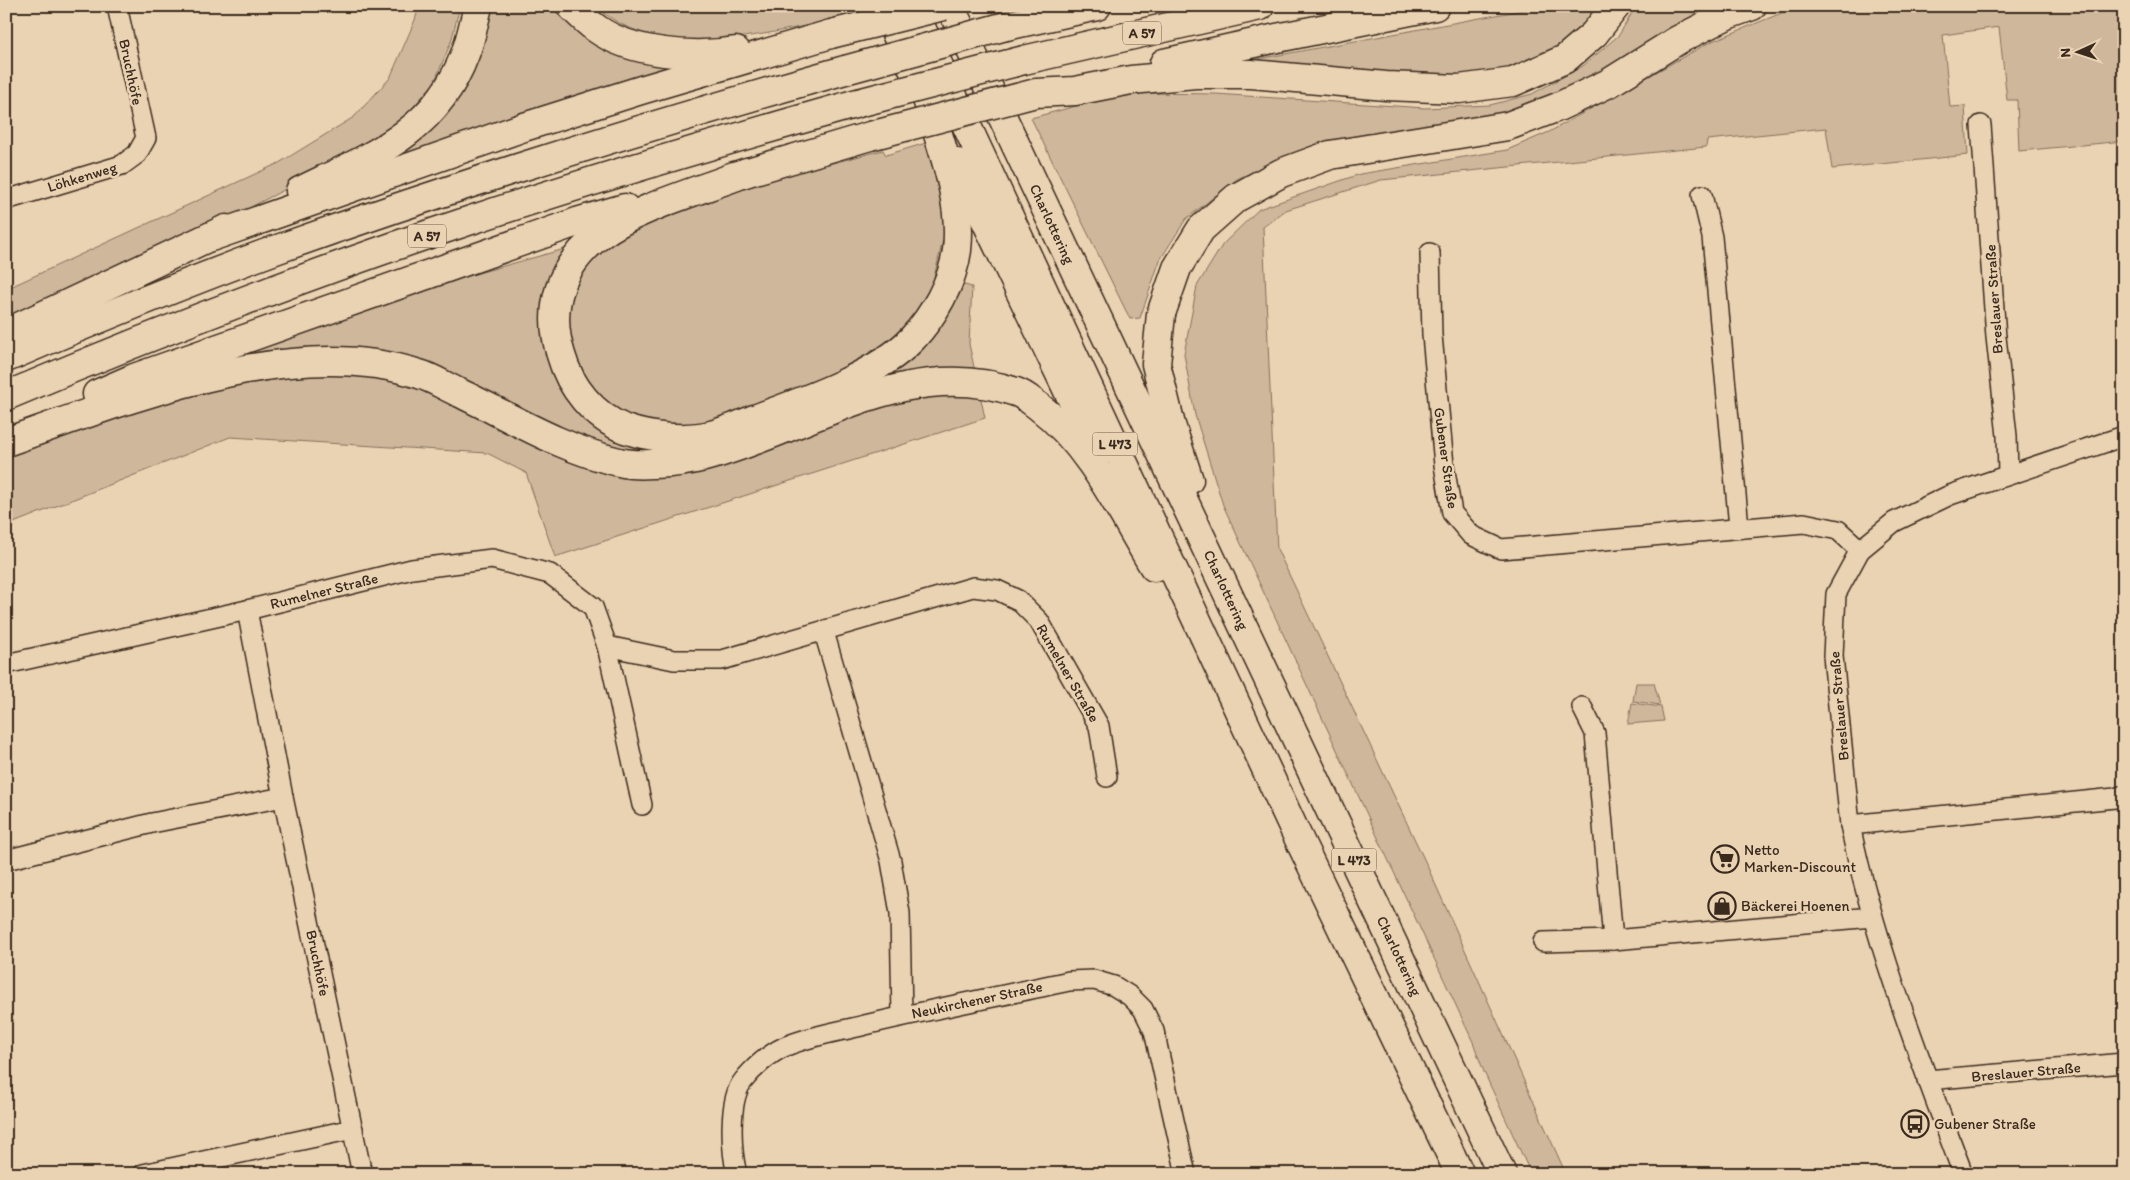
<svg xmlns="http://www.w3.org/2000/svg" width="2130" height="1180" viewBox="0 0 2130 1180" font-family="Itim,sans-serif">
	<rect width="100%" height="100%" fill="#ead3b3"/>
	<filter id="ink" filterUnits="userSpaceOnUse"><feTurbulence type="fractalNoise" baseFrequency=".02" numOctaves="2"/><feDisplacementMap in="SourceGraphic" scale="10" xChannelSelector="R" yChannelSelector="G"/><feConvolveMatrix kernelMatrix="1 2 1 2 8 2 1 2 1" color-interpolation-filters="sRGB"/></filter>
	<g filter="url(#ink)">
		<g fill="#ceb79b" stroke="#84705c">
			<polygon points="419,6 460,6 451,42 434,83 407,114 368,147 239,213 6,324 6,289 279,163 354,117 390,78 415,20"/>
			<polygon points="487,6 564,6 692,63 398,158 398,155"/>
			<path d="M594,6H870L871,7L843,14L844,17C777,32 684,57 619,23C611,18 602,12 594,6Z"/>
			<polygon points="1545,6 1604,6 1579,37 1490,82 1220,66"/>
			<polygon points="1636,6 1720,6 1562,98 1480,122 1302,150 1237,179 1186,219 1160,260 1140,318 1130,319 1031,118 1095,101 1145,93 1216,94 1425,108 1490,105 1532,94 1583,66 1619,35"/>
			<polygon points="1799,6 2124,6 2124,141 2019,151 2017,100 2007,100 1999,27 1943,35 1950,107 1965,106 1968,155 1832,169 1826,128 1707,140 1706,147 1381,180 1286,210 1263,227 1277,549 1424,859 1566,1174 1531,1174 1484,1072 1473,1042 1223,505 1195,415 1184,354 1197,286 1223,244 1259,209 1360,174 1507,150 1549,132 1710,42"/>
			<polygon points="926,143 943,196 944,236 934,277 972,287 969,344 985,418 555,557 526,473 487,453 230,437 6,526 6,448 378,301 622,233 736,188 883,150 886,155"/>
			<polygon points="1636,683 1654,683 1660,705 1633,701"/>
			<polygon points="1632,703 1661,707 1664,721 1628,724"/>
		</g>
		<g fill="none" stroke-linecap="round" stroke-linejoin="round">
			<g stroke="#3b2a1e" stroke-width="22">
				<g id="street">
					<polyline points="1981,125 1996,337 2007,436 2008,474"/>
					<polyline points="1702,195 1712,237 1739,527"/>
					<polyline points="6,200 122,165 137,154 146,138 117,6"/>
					<polyline points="1430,253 1432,335 1444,465 1452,513 1471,535 1501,549 1804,523 1838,530 1860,550"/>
					<polyline points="247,610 283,797 362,1174"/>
					<polyline points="824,632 891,861 900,913 902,1016"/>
					<polyline points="607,646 642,805"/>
					<polyline points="6,664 247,610 412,569 492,559 550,574 593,607 607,646 674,660 722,660 973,587 997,590 1018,600 1039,621 1099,726 1107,777"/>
					<polyline points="1582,707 1595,733 1613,940"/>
					<polyline points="1850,825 2115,798 2124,795"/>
					<polyline points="6,860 152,823 283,797"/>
					<polyline points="1543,942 1613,940 1872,917"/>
					<polyline points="1927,1080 2124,1063"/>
					<polyline points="143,1174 353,1129"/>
					<path d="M737,1174C731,1151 728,1100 743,1081C753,1068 769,1054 784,1047C809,1036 838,1032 865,1025C932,1009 1001,996 1069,981L1094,980L1114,986L1130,996L1143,1009L1154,1031L1186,1174"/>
					<path d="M1963,1174C1920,1059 1875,945 1850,825L1833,656L1836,594L1860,550L1894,522L1950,495L2124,436"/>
				</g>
			</g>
			<g stroke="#3b2a1e" stroke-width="31">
				<g id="highway">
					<path d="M571,6C579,14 588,23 597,29C632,54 695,58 736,51"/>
					<polyline points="883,6 932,109"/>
					<polyline points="911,6 1295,831 1460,1174"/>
					<polyline points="950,6 1502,1174"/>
					<polyline points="1006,26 1097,6"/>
					<polyline points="1024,60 1260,6"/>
					<polyline points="1164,63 1277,38 1435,6"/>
					<polyline points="1036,93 1075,91 1131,80 1195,74 1251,74 1386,86 1459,89 1513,82 1565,59 1594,34 1616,6"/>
					<polyline points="958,163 1098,453"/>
					<path d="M747,172C705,189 635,208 600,235C560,265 546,308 561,355C570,387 593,416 625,429C651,438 685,441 711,435C727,431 742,424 757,418C803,401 878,375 912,339C933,317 953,282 957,250C963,199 941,147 927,99"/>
					<polyline points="731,177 870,136"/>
					<path d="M300,191C369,157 436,133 465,54C471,39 474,22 478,6"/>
					<polyline points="211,237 524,127 641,90 831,34"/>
					<polyline points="6,333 226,229"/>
					<path d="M6,358C95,320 185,283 275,250C463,183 653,124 845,70"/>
					<polyline points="97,394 134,378 577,222 625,208"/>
					<path d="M6,396C158,332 312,273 468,221C597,178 727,140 858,103"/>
					<path d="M6,442C126,400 293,332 419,374C433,378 446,387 460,393C512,418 562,449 619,462C634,466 655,464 670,463C705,460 737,447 769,435C850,403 929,362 1016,392C1025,395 1031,401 1038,406C1091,446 1120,511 1154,567"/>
					<polyline points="1189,480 1171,425 1156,364 1161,314 1177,268 1201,229 1236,198 1281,173 1330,155 1508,126 1558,107 1609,83 1678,40 1727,15 1752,6"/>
				</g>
			</g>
			<use href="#street" stroke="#ead3b3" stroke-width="19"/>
			<use href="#highway" stroke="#ead3b3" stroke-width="28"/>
			<g stroke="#3b2a1e" stroke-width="31" stroke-linecap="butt">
				<g id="highway-bridge">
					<polyline points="831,34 944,6"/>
					<polyline points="845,70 1006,26"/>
					<polyline points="858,103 1024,60"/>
					<polyline points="870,136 1036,93"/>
				</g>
			</g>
			<use href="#highway-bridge" stroke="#ead3b3" stroke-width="28"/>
		</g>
	</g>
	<defs>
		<g id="supermarket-ring" transform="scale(1.4375)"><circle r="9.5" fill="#ead3b3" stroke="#3b2a1e" stroke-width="1.5"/><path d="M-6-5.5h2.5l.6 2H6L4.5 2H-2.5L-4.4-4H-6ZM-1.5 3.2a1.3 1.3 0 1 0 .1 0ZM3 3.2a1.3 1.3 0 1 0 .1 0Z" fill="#3b2a1e"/></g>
		<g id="shop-ring" transform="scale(1.4375)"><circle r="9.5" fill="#ead3b3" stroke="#3b2a1e" stroke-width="1.5"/><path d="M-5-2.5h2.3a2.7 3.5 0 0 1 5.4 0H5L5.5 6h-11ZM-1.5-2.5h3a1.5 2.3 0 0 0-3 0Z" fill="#3b2a1e"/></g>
		<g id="bus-ring" transform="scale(1.4375)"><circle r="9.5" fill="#ead3b3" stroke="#3b2a1e" stroke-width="1.5"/><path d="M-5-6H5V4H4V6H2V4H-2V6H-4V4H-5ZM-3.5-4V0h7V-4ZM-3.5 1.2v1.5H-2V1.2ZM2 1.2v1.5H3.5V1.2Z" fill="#3b2a1e"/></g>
	</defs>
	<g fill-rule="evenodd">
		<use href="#supermarket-ring" x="1725" y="859"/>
		<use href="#shop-ring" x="1722" y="906"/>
		<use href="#bus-ring" x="1915" y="1124"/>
	</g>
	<g text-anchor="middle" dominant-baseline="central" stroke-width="5" stroke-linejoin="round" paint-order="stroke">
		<g fill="#ead3b3" stroke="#705d4b" stroke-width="1">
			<rect x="1123" y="21.5" width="38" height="23" rx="4"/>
			<rect x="408" y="224.5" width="38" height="23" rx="4"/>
			<rect x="1092.5" y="432.5" width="45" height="23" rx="4"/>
			<rect x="1331.5" y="848.5" width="45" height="23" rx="4"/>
		</g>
		<g font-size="14" font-weight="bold" fill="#3b2a1e">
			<text x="1142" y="33">A 57</text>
			<text x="427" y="236">A 57</text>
			<text x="1115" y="444">L 473</text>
			<text x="1354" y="860">L 473</text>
		</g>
		<g font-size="15" fill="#3b2a1e" stroke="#ead3b3">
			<text transform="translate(131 72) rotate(78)">Bruchhöfe</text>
			<text transform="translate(82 177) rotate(-17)">Löhkenweg</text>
			<text transform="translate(1052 224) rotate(65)">Charlottering</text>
			<text transform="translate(1994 299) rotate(-94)">Breslauer Straße</text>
			<text transform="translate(1446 458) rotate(82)">Gubener Straße</text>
			<text transform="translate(1226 590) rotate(65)">Charlottering</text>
			<text transform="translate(324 591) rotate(-14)">Rumelner Straße</text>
			<text transform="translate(1068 673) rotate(60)">Rumelner Straße</text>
			<text transform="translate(1839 706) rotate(-95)">Breslauer Straße</text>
			<text transform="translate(1399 956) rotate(65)">Charlottering</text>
			<text transform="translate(318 963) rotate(78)">Bruchhöfe</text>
			<text transform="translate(977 1000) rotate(-12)">Neukirchener Straße</text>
			<text transform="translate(2026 1072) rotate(-5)">Breslauer Straße</text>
		</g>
		<g font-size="15" fill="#3b2a1e" stroke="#ead3b3" text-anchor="start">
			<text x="1744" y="850">Netto<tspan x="1744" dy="17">Marken-Discount</tspan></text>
			<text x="1741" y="906">Bäckerei Hoenen</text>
			<text x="1934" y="1124">Gubener Straße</text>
		</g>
	</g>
	<rect width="2130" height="1180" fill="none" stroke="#ead3b3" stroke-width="25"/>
	<rect x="12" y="12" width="2105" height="1155" fill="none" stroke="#3b2a1e" stroke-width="2" filter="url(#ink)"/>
	<g transform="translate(2078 52) rotate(267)" stroke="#ead3b3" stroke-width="4" paint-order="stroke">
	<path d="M0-4L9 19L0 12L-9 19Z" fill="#3b2a1e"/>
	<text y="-8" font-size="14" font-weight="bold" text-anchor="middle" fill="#3b2a1e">N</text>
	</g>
</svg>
